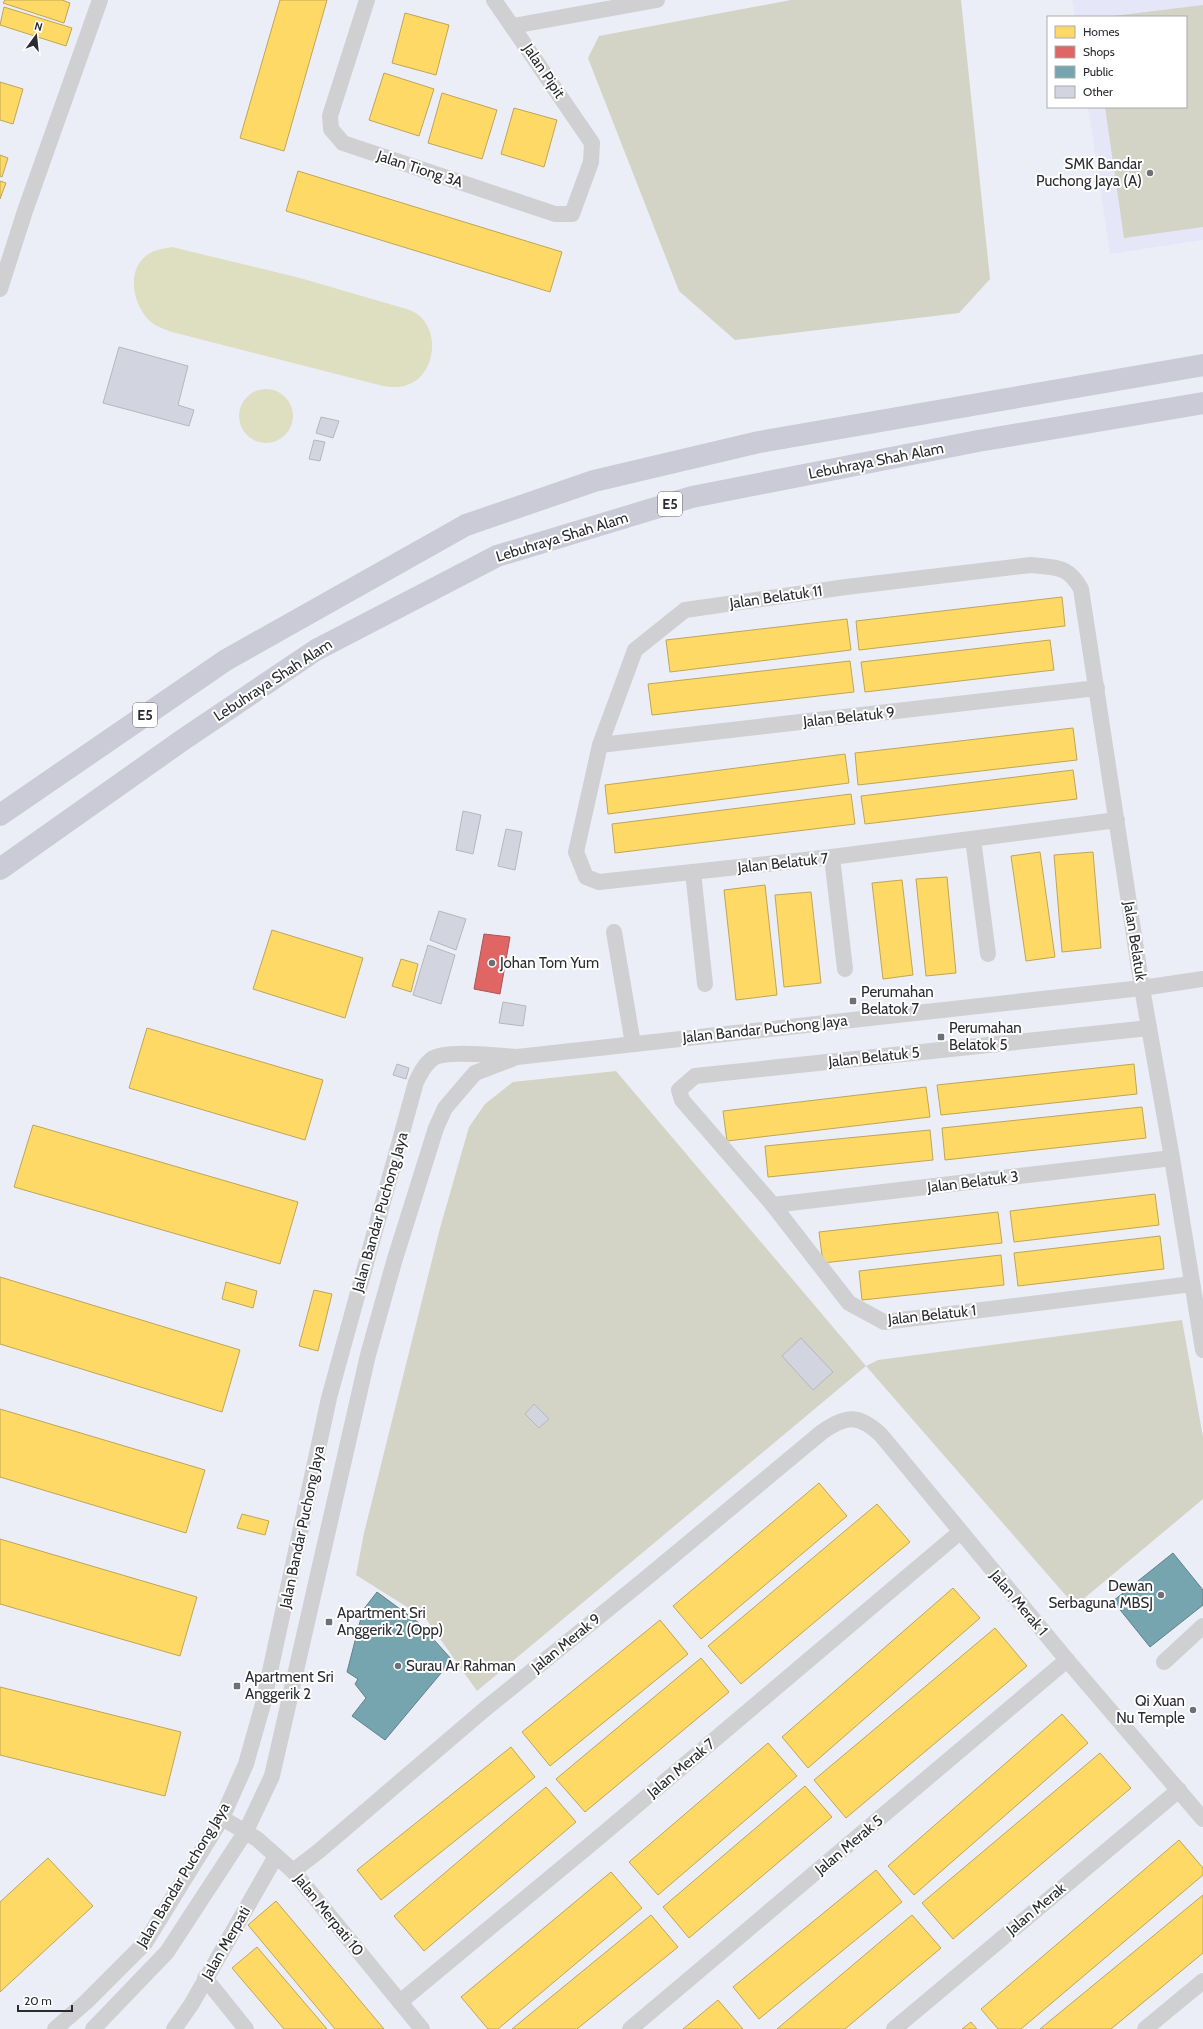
<svg xmlns="http://www.w3.org/2000/svg" width="1203" height="2029" viewBox="0 0 1203 2029" font-family="Cabin,sans-serif">
	<rect width="100%" height="100%" fill="#eceef7"/>
	<polygon fill="#e5e7f9" points="1072,0 1203,0 1203,240 1110,254 1088,107 1186,107 1186,17 1075,17"/>
	<g fill="#d3d3c6">
		<polygon points="791,0 961,0 990,279 959,313 735,340 679,291 588,58 599,36"/>
		<polygon points="1203,5 1203,227 1124,238 1105,107 1186,107 1186,17 1105,17"/>
		<polygon points="616,1071 866,1366 878,1360 1182,1320 1203,1437 1203,1499 1075,1606 866,1366 477,1691 426,1619 356,1575 364,1533 440,1228 469,1127 485,1104 513,1082"/>
	</g>
	<g fill="#dedec1">
		<path d="M172,247L300,278L410,310C416,313 421,316 425,322C439,342 432,377 407,385C399,388 391,387 383,386L172,332C163,329 152,325 146,317C130,297 127,263 154,251C160,249 167,248 172,247Z"/>
		<circle cx="266" cy="416" r="27"/>
	</g>
	<g fill="#ffd966" stroke="#bfa556">
		<polygon points="5,0 62,0 70,3 64,23 3,3"/>
		<polygon points="280,0 327,0 284,151 240,138"/>
		<polygon points="4,7 72,28 66,46 0,25"/>
		<polygon points="405,13 449,25 436,75 392,63"/>
		<polygon points="384,73 434,89 419,136 369,120"/>
		<polygon points="0,82 23,89 13,124 0,120"/>
		<polygon points="442,93 497,110 482,159 428,143"/>
		<polygon points="514,108 557,120 544,167 501,154"/>
		<polygon points="0,155 8,158 2,177 0,176"/>
		<polygon points="298,171 562,252 550,292 286,211"/>
		<polygon points="0,181 6,183 0,199"/>
		<polygon points="1062,597 1065,626 859,650 856,621"/>
		<polygon points="847,619 851,650 670,672 666,640"/>
		<polygon points="1050,640 1054,670 865,692 861,662"/>
		<polygon points="850,661 854,692 652,715 648,684"/>
		<polygon points="1073,728 1077,760 858,785 855,753"/>
		<polygon points="845,754 849,783 608,814 605,785"/>
		<polygon points="1073,770 1077,799 865,824 861,796"/>
		<polygon points="851,794 855,824 615,853 612,824"/>
		<polygon points="1040,852 1055,957 1026,961 1011,856"/>
		<polygon points="1093,852 1101,948 1062,952 1054,855"/>
		<polygon points="947,877 956,973 926,976 916,879"/>
		<polygon points="902,880 913,975 883,979 872,883"/>
		<polygon points="765,885 777,995 736,1000 724,890"/>
		<polygon points="811,892 821,983 784,987 775,895"/>
		<polygon points="272,930 363,958 345,1018 253,989"/>
		<polygon points="401,959 418,964 411,992 392,986"/>
		<polygon points="147,1028 323,1080 305,1140 129,1088"/>
		<polygon points="1134,1064 1137,1094 941,1115 937,1085"/>
		<polygon points="926,1087 930,1117 727,1141 723,1111"/>
		<polygon points="1142,1107 1146,1138 945,1160 942,1128"/>
		<polygon points="33,1125 298,1202 280,1264 14,1187"/>
		<polygon points="930,1130 933,1160 768,1177 765,1146"/>
		<polygon points="1155,1194 1159,1225 1014,1242 1010,1211"/>
		<polygon points="998,1212 1002,1243 823,1263 819,1232"/>
		<polygon points="1160,1236 1164,1269 1018,1286 1014,1253"/>
		<polygon points="1001,1255 1004,1285 862,1300 859,1271"/>
		<polygon points="0,1277 240,1350 222,1412 0,1344"/>
		<polygon points="226,1282 257,1291 253,1308 222,1299"/>
		<polygon points="314,1290 332,1294 318,1351 299,1346"/>
		<polygon points="0,1409 205,1470 186,1533 0,1477"/>
		<polygon points="819,1483 847,1516 701,1639 673,1606"/>
		<polygon points="877,1504 910,1542 741,1684 708,1646"/>
		<polygon points="242,1514 269,1521 265,1535 237,1528"/>
		<polygon points="0,1539 197,1597 180,1656 0,1604"/>
		<polygon points="953,1588 980,1618 808,1768 782,1737"/>
		<polygon points="660,1620 688,1654 550,1766 522,1732"/>
		<polygon points="995,1628 1027,1666 846,1818 814,1780"/>
		<polygon points="701,1658 729,1692 585,1812 556,1779"/>
		<polygon points="0,1687 181,1732 165,1796 0,1755"/>
		<polygon points="1062,1714 1088,1743 914,1895 888,1866"/>
		<polygon points="768,1743 797,1776 658,1895 629,1862"/>
		<polygon points="511,1747 535,1777 381,1900 357,1870"/>
		<polygon points="1100,1753 1131,1788 953,1939 922,1903"/>
		<polygon points="805,1786 832,1817 689,1938 663,1907"/>
		<polygon points="546,1787 576,1822 424,1951 394,1916"/>
		<polygon points="1179,1840 1203,1868 1203,1875 1021,2029 998,2029 981,2009"/>
		<polygon points="48,1858 93,1906 0,1992 0,1902"/>
		<polygon points="876,1870 902,1902 759,2019 733,1987"/>
		<polygon points="611,1872 642,1908 498,2029 488,2029 461,1997"/>
		<polygon points="1203,1895 1203,1953 1111,2029 1040,2029"/>
		<polygon points="276,1901 384,2029 335,2029 248,1925"/>
		<polygon points="651,1915 678,1947 577,2029 512,2029"/>
		<polygon points="912,1915 941,1948 845,2029 777,2029"/>
		<polygon points="257,1947 327,2029 284,2029 232,1968"/>
		<polygon points="718,2000 743,2029 683,2029"/>
		<polygon points="971,2022 977,2029 962,2029"/>
	</g>
	<polygon fill="#e06666" stroke="#aa5556" points="484,934 510,937 500,994 474,989"/>
	<g fill="#76a5af" stroke="#60818a">
		<polygon points="1173,1553 1203,1590 1203,1605 1150,1647 1113,1601"/>
		<polygon points="377,1592 419,1623 452,1660 385,1740 352,1716 366,1698 355,1684 358,1679 347,1672 363,1610"/>
	</g>
	<g fill="#d2d4e0" stroke="#b6b6bd">
		<polygon points="119,347 188,366 178,405 194,410 189,426 103,403"/>
		<polygon points="321,417 339,421 333,438 316,433"/>
		<polygon points="314,440 325,442 320,461 309,459"/>
		<polygon points="463,811 481,815 473,854 456,850"/>
		<polygon points="506,829 522,832 515,870 498,866"/>
		<polygon points="439,911 466,919 456,950 430,940"/>
		<polygon points="428,945 455,955 441,1004 413,995"/>
		<polygon points="503,1002 526,1006 523,1026 499,1023"/>
		<polygon points="397,1064 409,1068 406,1079 393,1075"/>
		<polygon points="801,1338 833,1372 813,1390 782,1356"/>
		<polygon points="534,1404 549,1419 539,1428 525,1414"/>
	</g>
	<g fill="none" stroke-linecap="round" stroke-linejoin="round">
		<g stroke="#d0d0d3" stroke-width="16">
			<polyline points="367,0 330,116 331,129 343,143 555,214 572,214 591,162 592,143 494,0"/>
			<polyline points="513,26 657,0"/>
			<polyline points="0,289 25,211 100,0"/>
			<polyline points="600,745 1097,688"/>
			<path d="M1117,820L832,857L599,882L586,877L576,852L600,745L635,650L685,610L846,587L1031,565C1055,568 1068,565 1081,589L1142,988L1172,1158L1203,1350"/>
			<polyline points="973,839 988,954"/>
			<polyline points="832,857 845,969"/>
			<polyline points="693,872 705,984"/>
			<polyline points="614,932 633,1044"/>
			<polyline points="1149,1028 695,1076 679,1090 682,1100 773,1205 849,1303 884,1322 1192,1284"/>
			<polyline points="773,1205 1172,1158"/>
			<polyline points="1164,1662 1203,1626"/>
			<polyline points="222,1818 257,1839 293,1871 422,2029"/>
			<path d="M293,1871L319,1851L485,1709L644,1580L822,1432C846,1415 859,1414 881,1435L1067,1660L1203,1819"/>
			<polyline points="205,1978 246,2029"/>
			<polyline points="400,2002 597,1839 960,1532"/>
			<path d="M55,2029L86,2002L145,1943L222,1818L246,1764L263,1704L329,1398L416,1082C420,1074 424,1065 432,1059C445,1049 499,1056 517,1057L1142,988L1203,979"/>
			<polyline points="93,2029 167,1952 246,1831 272,1776 368,1355 394,1262 436,1128 445,1108 475,1073 512,1059"/>
			<polyline points="174,2029 191,2005 276,1856"/>
			<polyline points="630,2029 1067,1660"/>
			<polyline points="894,2029 1179,1790"/>
			<polyline points="1145,2029 1203,1981"/>
		</g>
		<g stroke="#cbcbd7" stroke-width="22">
			<polyline points="0,815 226,660 466,525 594,481 759,442 1203,365"/>
			<polyline points="0,869 184,739 316,650 497,556 692,497 978,441 1203,403"/>
		</g>
	</g>
	<g fill="#6f7077" stroke="#fff" stroke-width="1.5">
		<circle cx="1150" cy="173" r="4"/>
		<circle cx="492" cy="963" r="4"/>
		<rect x="849" y="997" width="8" height="8" rx="2"/>
		<rect x="937" y="1033" width="8" height="8" rx="2"/>
		<circle cx="1161" cy="1595" r="4"/>
		<rect x="325" y="1618" width="8" height="8" rx="2"/>
		<circle cx="398" cy="1666" r="4"/>
		<rect x="233" y="1682" width="8" height="8" rx="2"/>
		<circle cx="1193" cy="1710" r="4"/>
	</g>
	<g text-anchor="middle" dominant-baseline="central" stroke-width="4" stroke-linejoin="round" paint-order="stroke">
		<g fill="#fff" stroke="#6b6b70" stroke-width="1">
			<rect x="658" y="492" width="24" height="24" rx="3"/>
			<rect x="133" y="703" width="24" height="24" rx="3"/>
		</g>
		<g font-size="14" font-weight="bold" fill="#2b2c32">
			<text x="670" y="504">E5</text>
			<text x="145" y="715">E5</text>
		</g>
		<g font-size="15" fill="#2b2c32" stroke="#fff">
			<text transform="translate(544 71) rotate(56)">Jalan Pipit</text>
			<text transform="translate(420 169) rotate(18)">Jalan Tiong 3A</text>
			<text transform="translate(876 461) rotate(-11)">Lebuhraya Shah Alam</text>
			<text transform="translate(562 537) rotate(-17)">Lebuhraya Shah Alam</text>
			<text transform="translate(776 597) rotate(-8)">Jalan Belatuk 11</text>
			<text transform="translate(273 680) rotate(-33)">Lebuhraya Shah Alam</text>
			<text transform="translate(849 717) rotate(-6)">Jalan Belatuk 9</text>
			<text transform="translate(783 863) rotate(-6)">Jalan Belatuk 7</text>
			<text transform="translate(1135 941) rotate(81)">Jalan Belatuk</text>
			<text transform="translate(765 1029) rotate(-6)">Jalan Bandar Puchong Jaya</text>
			<text transform="translate(874 1057) rotate(-6)">Jalan Belatuk 5</text>
			<text transform="translate(973 1182) rotate(-7)">Jalan Belatuk 3</text>
			<text transform="translate(380 1212) rotate(-74)">Jalan Bandar Puchong Jaya</text>
			<text transform="translate(932 1315) rotate(-6)">Jalan Belatuk 1</text>
			<text transform="translate(302 1527) rotate(-78)">Jalan Bandar Puchong Jaya</text>
			<text transform="translate(1019 1603) rotate(50)">Jalan Merak 1</text>
			<text transform="translate(566 1643) rotate(-39)">Jalan Merak 9</text>
			<text transform="translate(681 1768) rotate(-40)">Jalan Merak 7</text>
			<text transform="translate(849 1845) rotate(-40)">Jalan Merak 5</text>
			<text transform="translate(183 1875) rotate(-59)">Jalan Bandar Puchong Jaya</text>
			<text transform="translate(1036 1909) rotate(-40)">Jalan Merak</text>
			<text transform="translate(329 1915) rotate(51)">Jalan Merpati 10</text>
			<text transform="translate(226 1943) rotate(-60)">Jalan Merpati</text>
		</g>
		<g font-size="15" fill="#2b2c32" stroke="#fff" text-anchor="start">
			<text x="1142" y="164" text-anchor="end">SMK Bandar<tspan x="1142" dy="17">Puchong Jaya (A)</tspan></text>
			<text x="500" y="963">Johan Tom Yum</text>
			<text x="861" y="992">Perumahan<tspan x="861" dy="17">Belatok 7</tspan></text>
			<text x="949" y="1028">Perumahan<tspan x="949" dy="17">Belatok 5</tspan></text>
			<text x="1153" y="1586" text-anchor="end">Dewan<tspan x="1153" dy="17">Serbaguna MBSJ</tspan></text>
			<text x="337" y="1613">Apartment Sri<tspan x="337" dy="17">Anggerik 2 (Opp)</tspan></text>
			<text x="406" y="1666">Surau Ar Rahman</text>
			<text x="245" y="1677">Apartment Sri<tspan x="245" dy="17">Anggerik 2</tspan></text>
			<text x="1185" y="1701" text-anchor="end">Qi Xuan<tspan x="1185" dy="17">Nu Temple</tspan></text>
		</g>
	</g>
	<rect x="1047" y="16" width="140" height="92" fill="#ffffff" stroke="#aaabad"/>
	<rect x="1055" y="26" width="20" height="12" fill="#ffd966" stroke="#aaabad"/>
	<text x="1083" y="36" font-size="12" fill="#2b2c32">Homes</text>
	<rect x="1055" y="46" width="20" height="12" fill="#e06666" stroke="#aaabad"/>
	<text x="1083" y="56" font-size="12" fill="#2b2c32">Shops</text>
	<rect x="1055" y="66" width="20" height="12" fill="#76a5af" stroke="#aaabad"/>
	<text x="1083" y="76" font-size="12" fill="#2b2c32">Public</text>
	<rect x="1055" y="86" width="20" height="12" fill="#d2d4e0" stroke="#aaabad"/>
	<text x="1083" y="96" font-size="12" fill="#2b2c32">Other</text>
	<g transform="translate(36 36) rotate(15)" stroke="#ffffff" stroke-width="3" paint-order="stroke">
	<path d="M0-3L7 15L0 10L-7 15Z" fill="#2b2c32"/>
	<text y="-6" font-size="11" font-weight="bold" text-anchor="middle" fill="#2b2c32">N</text>
	</g>
	<path d="M18 2005v6h54v-6" fill="none" stroke="#2b2c32" stroke-width="2"/>
	<text x="24" y="2005" font-size="12" fill="#2b2c32" stroke="#ffffff" stroke-width="3" paint-order="stroke">20 m</text>
</svg>
